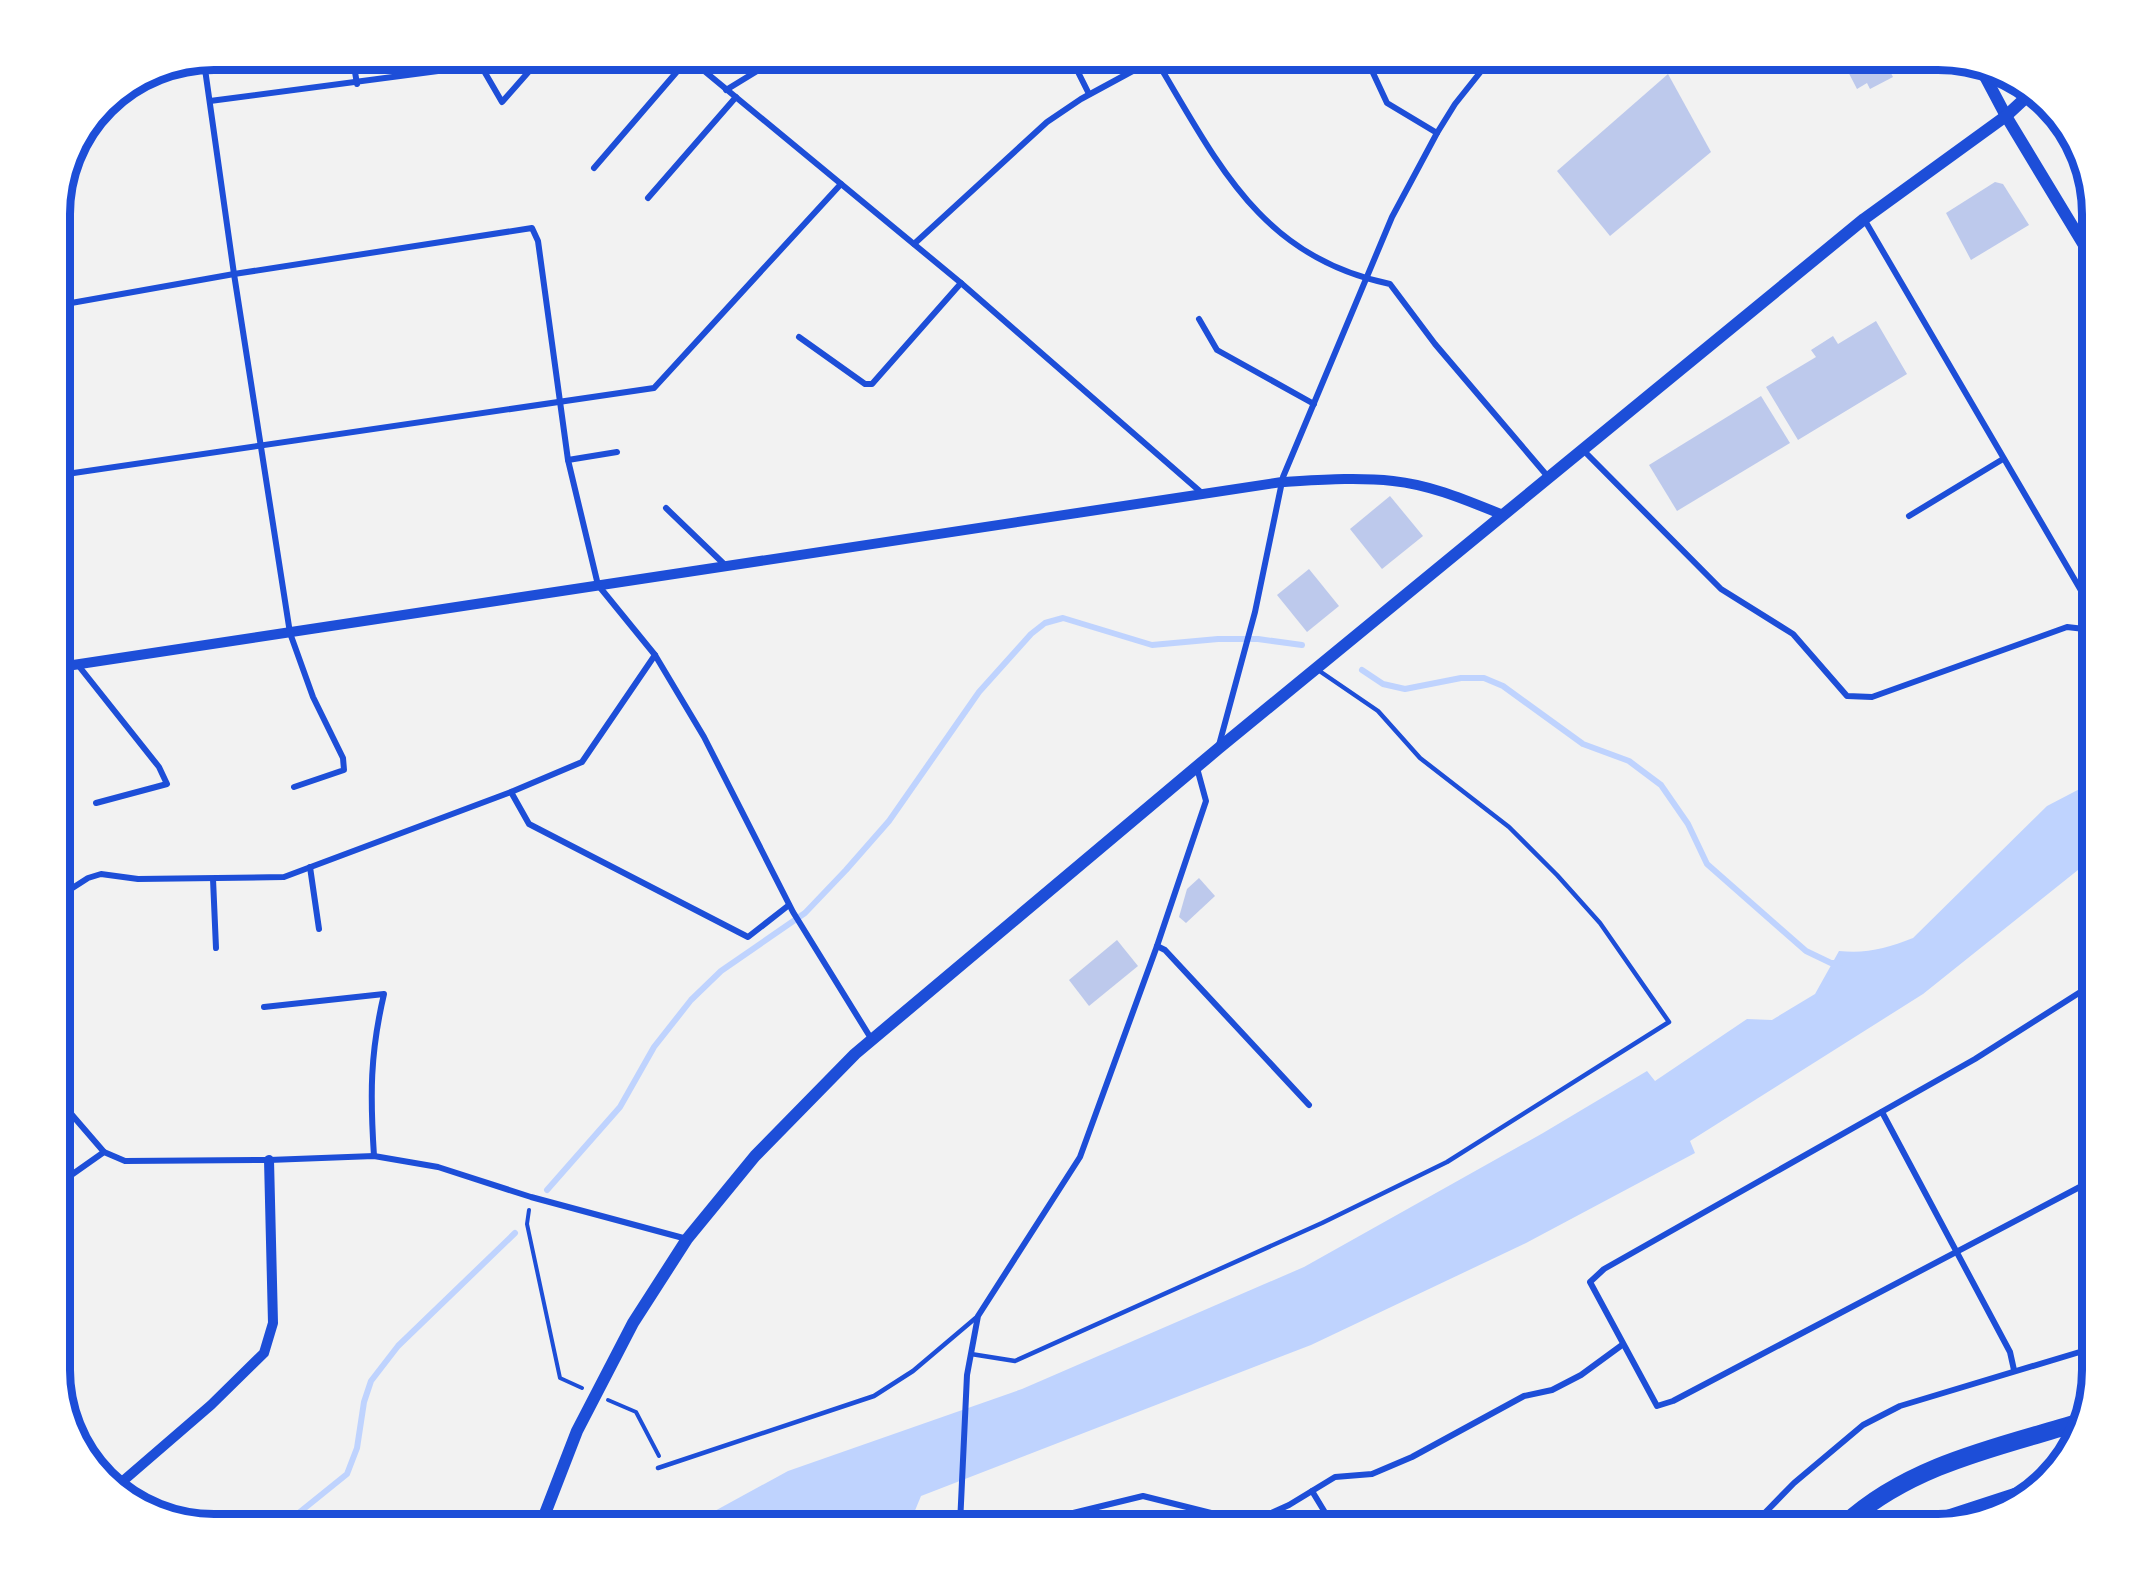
<svg xmlns="http://www.w3.org/2000/svg" width="2153" height="1584" viewBox="0 0 2153 1584" font-family="Jost,sans-serif">
	<rect width="100%" height="100%" fill="#f2f2f2"/>
	<path fill="#bfd3fe" d="M2093,782V858L1923,994L1690,1141L1695,1153L1526,1243L1311,1345L921,1496L914,1513L896,1524H691L788,1471L1022,1389L1304,1267L1543,1133L1647,1071L1655,1081L1747,1019L1772,1020L1815,994L1839,951C1867,954 1887,948 1913,938L2047,806Z"/>
	<g fill="none" stroke-linecap="round" stroke-linejoin="round">
		<g stroke="#bfd3fe" stroke-width="6">
			<polyline points="1362,670 1383,684 1405,689 1461,678 1484,678 1503,686 1583,744 1629,761 1661,785 1688,824 1707,864 1806,951 1831,963 1840,963"/>
			<polyline points="547,1190 620,1107 654,1047 691,1000 721,971 805,913 846,870 889,821 979,692 1031,634 1045,623 1063,618 1152,645 1218,639 1258,639 1302,645"/>
			<polyline points="285,1524 347,1474 357,1448 364,1402 371,1381 398,1346 515,1233"/>
		</g>
	</g>
	<g fill="#bdc9ec">
		<polygon points="1842,60 1884,60 1893,77 1870,89 1867,83 1857,89"/>
		<polygon points="1668,74 1711,152 1610,236 1557,171"/>
		<polygon points="1995,182 2003,184 2029,225 1971,260 1946,213"/>
		<polygon points="1876,321 1907,374 1798,440 1766,387 1816,357 1811,350 1833,336 1838,344"/>
		<polygon points="1761,396 1790,443 1677,511 1649,465"/>
		<polygon points="1390,496 1423,536 1382,569 1350,529"/>
		<polygon points="1309,569 1339,606 1307,632 1277,595"/>
		<polygon points="1199,878 1215,896 1186,923 1179,917 1187,889"/>
		<polygon points="1117,940 1138,966 1089,1006 1069,980"/>
	</g>
	<g fill="none" stroke-linecap="round" stroke-linejoin="round">
		<g stroke="#1d4ed8" stroke-width="4">
			<polyline points="529,1210 527,1224 560,1378 582,1388"/>
			<polyline points="608,1400 636,1412 659,1456"/>
		</g>
		<g stroke="#1d4ed8" stroke-width="4.5">
			<polyline points="971,1354 1015,1361 1322,1223 1447,1162 1669,1022 1600,923 1557,875 1509,827 1420,758 1378,711 1318,670"/>
			<polyline points="658,1468 874,1396 913,1371 978,1316"/>
			<polyline points="515,1524 541,1515"/>
		</g>
		<g stroke="#1d4ed8" stroke-width="6">
			<polyline points="353,60 357,84"/>
			<polyline points="691,60 961,283 1203,494"/>
			<polyline points="1072,60 1089,94"/>
			<path d="M1156,60C1218,163 1260,257 1390,284L1435,344L1549,478"/>
			<polyline points="1367,60 1387,103 1437,133"/>
			<polyline points="204,62 234,274 290,633 313,697 343,758 344,770 294,787"/>
			<polyline points="726,90 775,60"/>
			<polyline points="210,101 476,66 484,71 502,102 539,60"/>
			<polyline points="594,168 687,60"/>
			<polyline points="648,198 736,97"/>
			<polyline points="1864,219 2093,611"/>
			<polyline points="914,244 1047,122 1081,99 1153,60"/>
			<polyline points="60,305 234,274 532,228 538,241 568,460 598,585 655,655 704,737 793,912 872,1040"/>
			<polyline points="1199,319 1217,350 1314,404"/>
			<polyline points="799,337 865,384 872,384 961,283"/>
			<polyline points="1584,451 1721,589 1793,634 1847,696 1872,697 2067,627 2093,630"/>
			<polyline points="568,460 617,452"/>
			<polyline points="60,475 654,388 841,184"/>
			<polyline points="666,508 725,565"/>
			<polyline points="1909,516 2003,459"/>
			<polyline points="78,665 159,767 167,784 96,803"/>
			<polyline points="1219,745 1255,612 1283,477 1392,217 1437,133 1455,104 1490,60"/>
			<polyline points="511,792 529,824 748,937 789,905"/>
			<polyline points="310,867 319,929"/>
			<polyline points="213,879 216,948"/>
			<polyline points="60,896 88,878 101,874 138,879 284,877 511,792 582,762 655,655"/>
			<polyline points="1157,946 1165,950 1309,1105"/>
			<polyline points="2093,984 1975,1059 1604,1269 1590,1282 1657,1406 1673,1401 2093,1180"/>
			<path d="M264,1007L384,994C370,1054 370,1095 374,1156"/>
			<polyline points="60,1101 104,1152"/>
			<polyline points="1882,1112 2010,1352 2014,1370"/>
			<polyline points="60,1183 104,1152 125,1161 269,1160 374,1156 438,1167 531,1197 687,1239"/>
			<polyline points="1312,1491 1332,1524"/>
			<polyline points="960,1524 967,1375 978,1316 1080,1157 1157,946 1206,801 1197,768"/>
			<polyline points="1043,1524 1065,1515 1143,1496 1227,1517 1258,1519 1289,1505 1335,1477 1372,1474 1412,1457 1524,1396 1552,1390 1581,1375 1622,1345"/>
			<polyline points="1754,1524 1794,1483 1863,1425 1900,1406 2093,1348"/>
		</g>
		<g stroke="#1d4ed8" stroke-width="10">
			<path d="M60,667L1282,482C1319,480 1356,477 1393,481C1432,485 1468,501 1503,515"/>
			<polyline points="116,1487 211,1405 264,1353 273,1323 269,1160"/>
		</g>
		<g stroke="#1d4ed8" stroke-width="12">
			<polyline points="1980,67 2006,116 2093,260"/>
			<polyline points="541,1524 577,1431 633,1323 687,1239 755,1156 855,1054 1219,748 1864,219 2006,116 2032,92"/>
		</g>
		<g stroke="#1d4ed8" stroke-width="18">
			<path d="M1845,1524C1910,1464 2002,1446 2084,1421"/>
			<polyline points="1932,1524 2024,1494"/>
		</g>
	</g>
	<path d="M0 0H2153V1584H0ZM214 70H1938A144 144 0 0 1 2082 214V1370A144 144 0 0 1 1938 1514H214A144 144 0 0 1 70 1370V214A144 144 0 0 1 214 70Z" fill="#fff" fill-rule="evenodd"/>
	<path fill="none" stroke="#1d4ed8" stroke-width="8" d="M214 70H1938A144 144 0 0 1 2082 214V1370A144 144 0 0 1 1938 1514H214A144 144 0 0 1 70 1370V214A144 144 0 0 1 214 70Z"/>
</svg>
